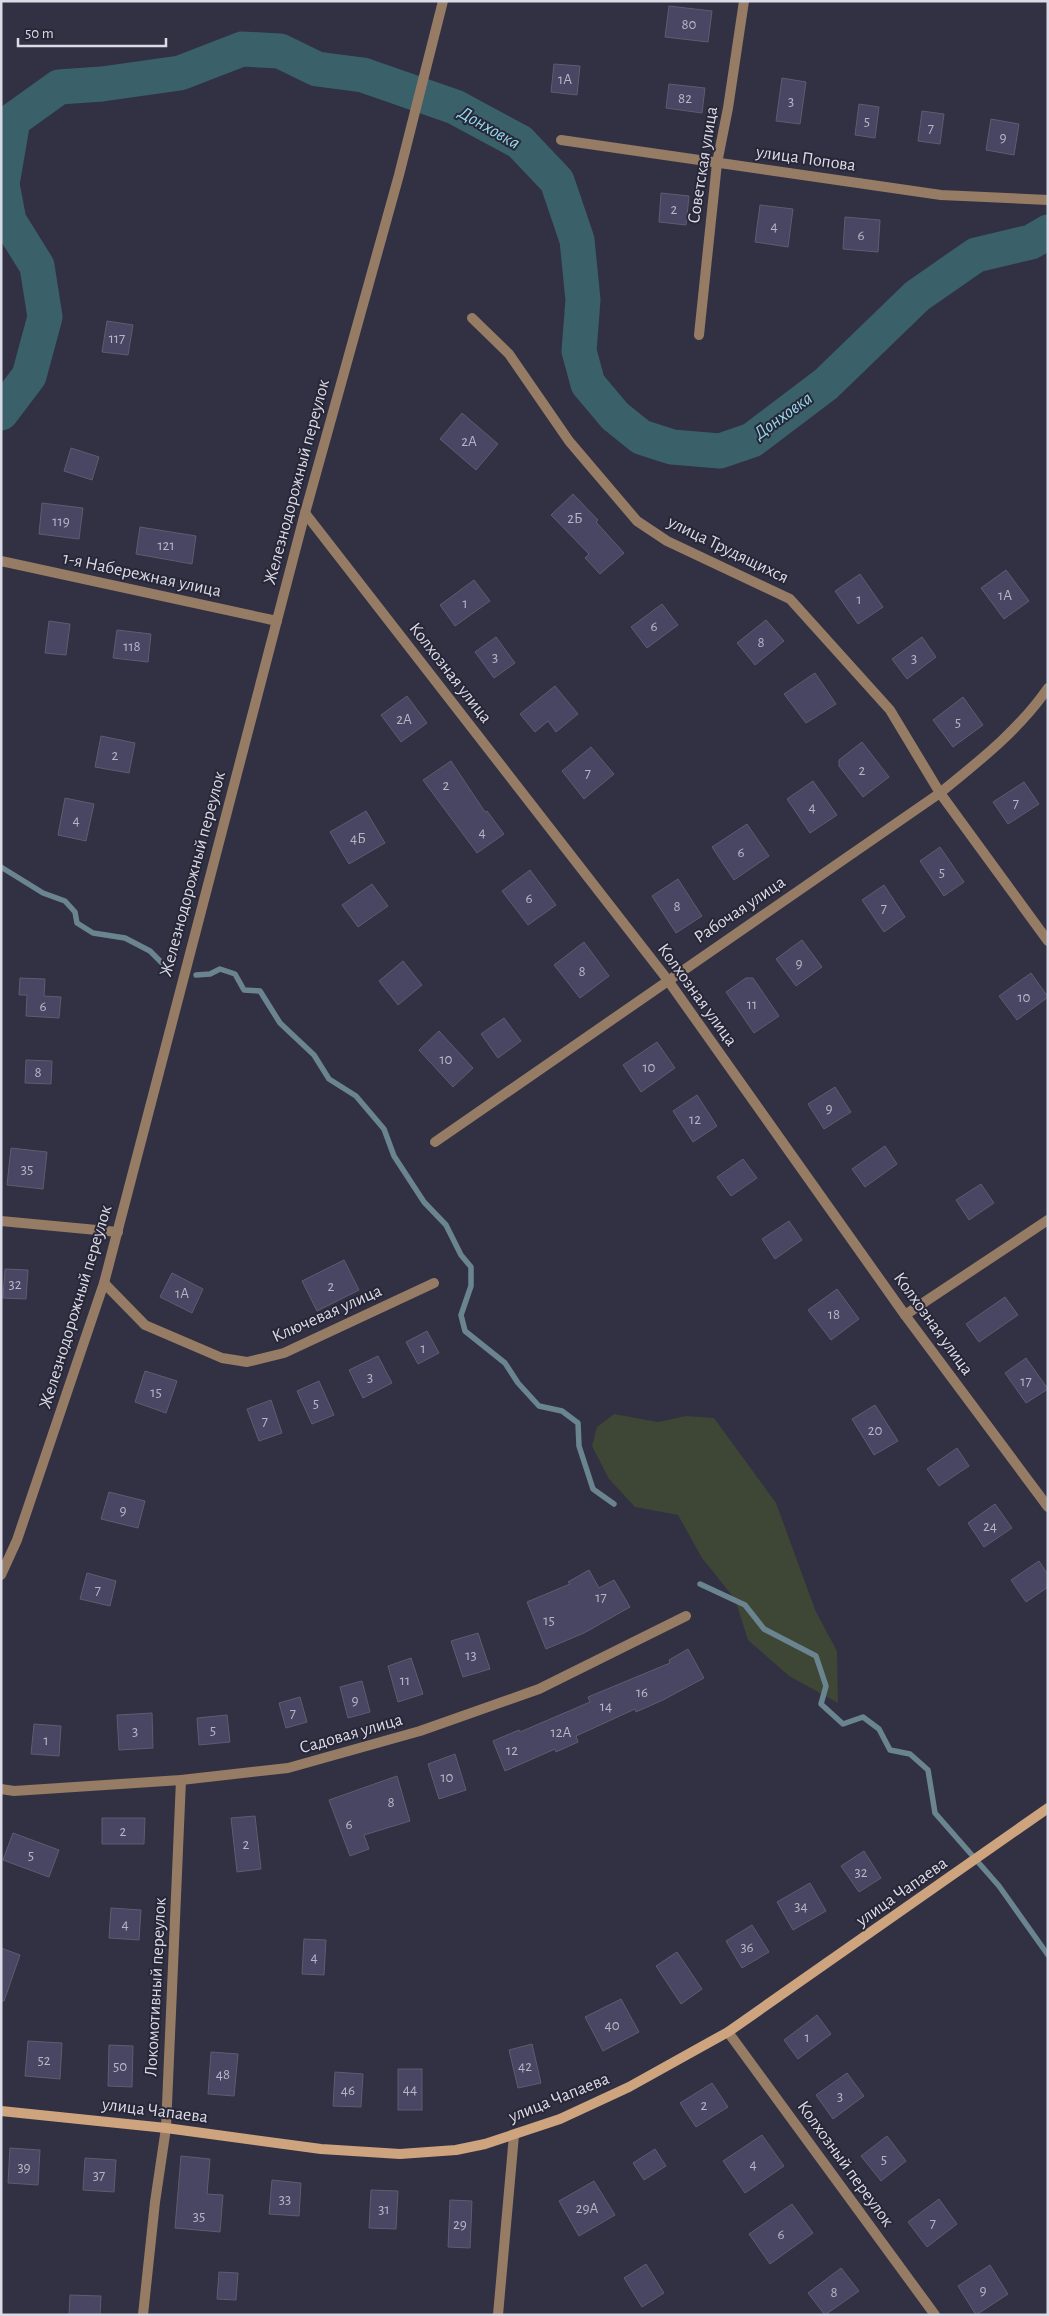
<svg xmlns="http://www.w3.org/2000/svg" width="1049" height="2316" viewBox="0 0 1049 2316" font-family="'Alegreya Sans',sans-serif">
	<rect width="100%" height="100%" fill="#323143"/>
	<polygon fill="#3e4635" points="614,1414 658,1422 686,1416 714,1418 776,1503 816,1612 837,1651 838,1703 789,1676 748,1640 735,1599 702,1558 678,1515 635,1507 609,1479 592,1446 597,1427"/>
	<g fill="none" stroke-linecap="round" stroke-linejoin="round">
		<g stroke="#6a8590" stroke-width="5.5">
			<polyline points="1,867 43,893 65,901 75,912 77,923 93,933 125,938 150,951 166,967"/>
			<polyline points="196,975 210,974 220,969 235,974 244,990 260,991 280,1023 314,1055 329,1079 356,1096 384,1129 394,1156 424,1202 446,1225 461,1255 471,1267 471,1286 461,1315 465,1331 505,1363 518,1383 539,1406 562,1411 578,1423 579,1446 593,1489 614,1504"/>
			<polyline points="700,1584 745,1605 764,1629 816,1656 826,1686 821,1704 843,1724 863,1717 879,1729 890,1750 910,1754 928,1770 935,1813 999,1886 1048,1955"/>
		</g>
		<polyline stroke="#3a606a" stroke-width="35" points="1,413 29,376 45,317 37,266 9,221 2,184 13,120 59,87 102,84 180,73 242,49 280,51 317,69 363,75 455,107 520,142 557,181 577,240 583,300 579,351 588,384 615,416 641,437 672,447 720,451 752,440 826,384 917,296 976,255 1031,242 1048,232"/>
	</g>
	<g fill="#484662" stroke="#5d5c70">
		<polygon points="669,6 712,11 708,42 665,37"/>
		<polygon points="554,64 580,66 577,95 551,92"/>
		<polygon points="782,78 806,82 800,124 776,121"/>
		<polygon points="669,84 705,88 702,113 666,108"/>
		<polygon points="859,104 879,107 875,138 855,135"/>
		<polygon points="922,111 944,114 940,144 918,141"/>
		<polygon points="991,119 1019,124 1014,155 986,150"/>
		<polygon points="661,193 689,196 686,225 659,222"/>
		<polygon points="760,205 793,209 788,247 755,242"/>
		<polygon points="845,217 880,220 878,252 843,249"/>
		<polygon points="107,321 133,325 128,355 102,352"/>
		<polygon points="462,413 498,444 476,470 440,439"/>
		<polygon points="71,448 99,457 92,480 64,471"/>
		<polygon points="573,494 598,520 596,522 624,553 600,574 585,558 589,554 551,515"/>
		<polygon points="42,503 83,508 79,539 39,534"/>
		<polygon points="140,527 196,536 192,564 136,554"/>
		<polygon points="1006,570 1029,601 1004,619 981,588"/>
		<polygon points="860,574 883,607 858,624 835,591"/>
		<polygon points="474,580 490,601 455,626 440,605"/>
		<polygon points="662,604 678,625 647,648 631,627"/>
		<polygon points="766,620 784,641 755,665 737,643"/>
		<polygon points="49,621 70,624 66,655 45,653"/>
		<polygon points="117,630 151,634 148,662 113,658"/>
		<polygon points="496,637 515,663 494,678 475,652"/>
		<polygon points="922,637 936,657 907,679 892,659"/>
		<polygon points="815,673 836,704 806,723 784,694"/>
		<polygon points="555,686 578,714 556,732 548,721 535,732 520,714"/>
		<polygon points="407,696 427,723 401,742 381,715"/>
		<polygon points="963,697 983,725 953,747 933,720"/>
		<polygon points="101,736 135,743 129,773 95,767"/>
		<polygon points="862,742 889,777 863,797 839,766 839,760"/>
		<polygon points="591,747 614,774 584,799 562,771"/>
		<polygon points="451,761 485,812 487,811 504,834 477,853 423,780"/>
		<polygon points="813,781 837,815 810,833 787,799"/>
		<polygon points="1024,782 1039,804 1008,824 993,802"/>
		<polygon points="65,798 94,804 86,841 58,835"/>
		<polygon points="366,811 385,843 349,864 330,832"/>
		<polygon points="747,824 769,856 734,880 712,847"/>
		<polygon points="940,847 964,882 944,896 920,861"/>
		<polygon points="530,870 556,905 528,925 502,891"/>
		<polygon points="678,879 702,916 676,933 652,896"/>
		<polygon points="372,884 388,906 358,927 342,905"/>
		<polygon points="884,885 905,917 884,932 862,900"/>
		<polygon points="802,940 822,967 796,986 776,959"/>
		<polygon points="584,942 609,976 580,998 554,965"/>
		<polygon points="403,961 422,985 398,1005 379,981"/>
		<polygon points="1031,973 1048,997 1017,1020 999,996"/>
		<polygon points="20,978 45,979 44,996 61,997 59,1018 26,1016 27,995 19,995"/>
		<polygon points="746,978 753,978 779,1016 754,1033 726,992"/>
		<polygon points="504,1018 521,1041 498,1058 481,1034"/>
		<polygon points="439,1031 473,1068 453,1087 419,1050"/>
		<polygon points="657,1042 675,1068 641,1092 623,1065"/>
		<polygon points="26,1060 52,1061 51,1084 25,1083"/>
		<polygon points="835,1087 851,1112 824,1129 808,1104"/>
		<polygon points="697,1095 717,1126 693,1142 673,1111"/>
		<polygon points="885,1146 897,1164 865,1187 852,1169"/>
		<polygon points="11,1148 47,1152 43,1189 7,1185"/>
		<polygon points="743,1159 757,1178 731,1196 717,1177"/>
		<polygon points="981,1184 994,1203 969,1220 956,1200"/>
		<polygon points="789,1221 802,1240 775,1259 762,1239"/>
		<polygon points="344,1260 359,1290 317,1311 302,1281"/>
		<polygon points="5,1269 28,1270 26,1299 3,1298"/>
		<polygon points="172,1273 203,1289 192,1313 160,1297"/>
		<polygon points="837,1289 859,1319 831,1340 808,1310"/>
		<polygon points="1005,1297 1018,1315 979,1342 966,1324"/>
		<polygon points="427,1331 439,1353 418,1364 406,1342"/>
		<polygon points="378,1356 392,1383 363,1398 349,1370"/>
		<polygon points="1026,1358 1048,1389 1026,1403 1005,1373"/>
		<polygon points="145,1371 177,1381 166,1413 135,1402"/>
		<polygon points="319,1381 334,1415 312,1424 297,1391"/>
		<polygon points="271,1400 282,1433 259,1441 247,1409"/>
		<polygon points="875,1405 898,1441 874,1455 852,1419"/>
		<polygon points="957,1448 969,1466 939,1486 927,1469"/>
		<polygon points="109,1492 145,1501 138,1528 101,1519"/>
		<polygon points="995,1504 1012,1528 984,1547 968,1523"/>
		<polygon points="1039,1561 1048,1575 1048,1587 1026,1602 1011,1580"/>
		<polygon points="589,1570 599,1588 614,1580 630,1607 584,1633 546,1649 527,1602 570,1584 568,1582"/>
		<polygon points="87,1573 116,1581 110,1606 80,1599"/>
		<polygon points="478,1633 490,1669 463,1677 451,1641"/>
		<polygon points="688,1649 704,1678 663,1700 636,1712 635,1709 576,1736 578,1742 556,1752 555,1749 505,1771 493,1741 519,1730 520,1732 590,1702 588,1697 670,1663 669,1660"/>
		<polygon points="411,1658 423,1694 398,1702 388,1666"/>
		<polygon points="362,1681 370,1712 348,1718 340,1687"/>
		<polygon points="300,1697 307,1722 286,1728 279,1703"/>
		<polygon points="152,1713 153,1748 119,1750 117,1715"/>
		<polygon points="227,1715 230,1742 199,1745 197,1718"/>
		<polygon points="34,1724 61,1726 59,1756 31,1754"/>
		<polygon points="455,1754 466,1790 439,1799 428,1764"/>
		<polygon points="397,1776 410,1821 364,1835 369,1849 350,1856 329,1800"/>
		<polygon points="255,1816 261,1869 237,1872 231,1818"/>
		<polygon points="102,1818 145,1818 144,1844 102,1844"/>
		<polygon points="13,1833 59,1850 49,1877 3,1860"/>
		<polygon points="864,1851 881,1878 859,1892 841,1866"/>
		<polygon points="810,1883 826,1911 793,1930 777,1902"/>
		<polygon points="111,1908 141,1910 139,1940 109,1938"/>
		<polygon points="752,1925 769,1952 742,1968 726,1941"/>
		<polygon points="304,1939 326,1940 324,1975 302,1974"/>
		<polygon points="1,1948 20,1955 4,2001 1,2001"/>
		<polygon points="677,1952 702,1989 681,2004 656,1966"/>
		<polygon points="621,1999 639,2032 603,2051 585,2017"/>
		<polygon points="817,2015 831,2034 798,2059 784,2040"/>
		<polygon points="28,2041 62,2043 60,2079 25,2076"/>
		<polygon points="532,2044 541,2083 518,2088 509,2050"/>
		<polygon points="109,2045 133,2046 132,2087 108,2086"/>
		<polygon points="211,2052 238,2054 234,2096 208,2094"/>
		<rect x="398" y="2069" width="24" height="41"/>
		<polygon points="335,2072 363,2074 361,2107 333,2106"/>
		<polygon points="847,2073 864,2096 833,2119 816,2095"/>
		<polygon points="712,2083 728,2107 696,2127 680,2103"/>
		<polygon points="762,2135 784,2166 745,2193 723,2161"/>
		<polygon points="887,2136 906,2161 881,2181 861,2156"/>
		<polygon points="10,2148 40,2150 38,2185 8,2183"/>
		<polygon points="655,2149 666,2166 644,2180 633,2163"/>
		<polygon points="181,2156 210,2159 207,2194 223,2195 220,2232 175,2228"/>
		<polygon points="85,2158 116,2160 114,2192 83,2190"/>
		<polygon points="272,2180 301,2183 299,2216 269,2214"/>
		<polygon points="594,2181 615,2215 579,2236 559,2201"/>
		<polygon points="371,2190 398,2191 396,2229 369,2228"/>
		<polygon points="939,2199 957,2224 927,2247 908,2222"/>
		<polygon points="450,2200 472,2201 470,2248 448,2247"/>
		<polygon points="792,2204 813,2233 770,2264 749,2234"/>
		<polygon points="646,2264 664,2293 642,2307 624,2278"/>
		<polygon points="990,2265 1008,2294 976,2315 958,2286"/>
		<polygon points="841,2268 859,2291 825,2315 808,2293"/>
		<polygon points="219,2272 238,2273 236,2300 217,2299"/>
		<polygon points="70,2295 101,2296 100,2315 69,2315"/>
	</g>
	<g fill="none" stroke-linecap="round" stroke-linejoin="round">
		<g stroke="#967c64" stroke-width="10">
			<polyline points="561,140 941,195 1048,200"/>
			<polyline points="472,318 509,354 569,441 637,521 667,541 790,599 890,710 940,793 1048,941"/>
			<polyline points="699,335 717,163 728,108 744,1"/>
			<polyline points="305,513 667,979 905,1315 1048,1507"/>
			<polyline points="1,561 277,621"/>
			<path d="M435,1142L940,793C979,761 1018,731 1048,688"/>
			<polyline points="1,1221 118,1232"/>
			<polyline points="104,1283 145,1325 222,1358 247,1362 284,1353 434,1283"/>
			<polyline points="905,1315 1048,1220"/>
			<polyline points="1,1575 17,1540 104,1283 305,513 399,175 443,1"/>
			<polyline points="1,1789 14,1791 181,1780 288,1768 420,1731 539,1689 686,1616"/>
			<polyline points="728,2032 935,2315"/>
			<polyline points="143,2315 155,2202 166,2128 181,1780"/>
			<polyline points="498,2315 514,2135"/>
		</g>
		<polyline stroke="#cea47e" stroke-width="10" points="1,2111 166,2128 321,2149 400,2154 456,2150 485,2144 560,2119 629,2087 728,2032 1048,1808"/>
	</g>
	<g text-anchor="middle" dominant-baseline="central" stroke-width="4" stroke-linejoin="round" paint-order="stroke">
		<g font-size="15" fill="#b6b6c6">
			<text x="689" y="24">80</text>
			<text x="565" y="79">1А</text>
			<text x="685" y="98">82</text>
			<text x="791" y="101">3</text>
			<text x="867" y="121">5</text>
			<text x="931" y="128">7</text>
			<text x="1003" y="137">9</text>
			<text x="674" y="209">2</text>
			<text x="774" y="226">4</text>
			<text x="861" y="235">6</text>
			<text x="117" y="338">117</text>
			<text x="469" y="441">2А</text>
			<text x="575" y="518">2Б</text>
			<text x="61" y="521">119</text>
			<text x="166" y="545">121</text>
			<text x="1005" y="595">1А</text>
			<text x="859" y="599">1</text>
			<text x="465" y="603">1</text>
			<text x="654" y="626">6</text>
			<text x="761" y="642">8</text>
			<text x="132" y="646">118</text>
			<text x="495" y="657">3</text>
			<text x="914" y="658">3</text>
			<text x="404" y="719">2А</text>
			<text x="958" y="722">5</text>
			<text x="115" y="755">2</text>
			<text x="862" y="770">2</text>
			<text x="588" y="773">7</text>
			<text x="446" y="785">2</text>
			<text x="1016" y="803">7</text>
			<text x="812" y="807">4</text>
			<text x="76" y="820">4</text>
			<text x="482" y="832">4</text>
			<text x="358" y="838">4Б</text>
			<text x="741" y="852">6</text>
			<text x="942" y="872">5</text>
			<text x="529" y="898">6</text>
			<text x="677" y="906">8</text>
			<text x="884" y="908">7</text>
			<text x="799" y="963">9</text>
			<text x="582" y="971">8</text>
			<text x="1024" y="997">10</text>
			<text x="752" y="1004">11</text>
			<text x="43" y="1006">6</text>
			<text x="446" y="1059">10</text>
			<text x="649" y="1067">10</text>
			<text x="38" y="1072">8</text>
			<text x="829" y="1108">9</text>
			<text x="695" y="1119">12</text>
			<text x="27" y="1169">35</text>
			<text x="15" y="1284">32</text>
			<text x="331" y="1286">2</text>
			<text x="182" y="1293">1А</text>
			<text x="834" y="1314">18</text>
			<text x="423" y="1348">1</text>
			<text x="370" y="1377">3</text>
			<text x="1026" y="1381">17</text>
			<text x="156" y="1392">15</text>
			<text x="316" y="1403">5</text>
			<text x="265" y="1421">7</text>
			<text x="875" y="1430">20</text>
			<text x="123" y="1510">9</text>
			<text x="990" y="1526">24</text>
			<text x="98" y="1590">7</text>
			<text x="601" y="1597">17</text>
			<text x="549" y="1620">15</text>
			<text x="471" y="1655">13</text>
			<text x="405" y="1680">11</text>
			<text x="642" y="1692">16</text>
			<text x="355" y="1700">9</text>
			<text x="606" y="1706">14</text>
			<text x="293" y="1713">7</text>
			<text x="213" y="1730">5</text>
			<text x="135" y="1731">3</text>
			<text x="561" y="1732">12А</text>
			<text x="46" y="1740">1</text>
			<text x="512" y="1750">12</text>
			<text x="447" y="1777">10</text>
			<text x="391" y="1802">8</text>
			<text x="349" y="1824">6</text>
			<text x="123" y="1831">2</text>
			<text x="246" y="1844">2</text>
			<text x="31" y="1855">5</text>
			<text x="861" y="1872">32</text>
			<text x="801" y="1906">34</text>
			<text x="125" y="1924">4</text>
			<text x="747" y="1947">36</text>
			<text x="314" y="1957">4</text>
			<text x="612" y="2025">40</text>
			<text x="807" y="2037">1</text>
			<text x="44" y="2060">52</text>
			<text x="120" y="2066">50</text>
			<text x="525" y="2066">42</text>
			<text x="223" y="2074">48</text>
			<text x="410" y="2089">44</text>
			<text x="348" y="2090">46</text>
			<text x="840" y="2096">3</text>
			<text x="704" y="2105">2</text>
			<text x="884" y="2159">5</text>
			<text x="753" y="2164">4</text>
			<text x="24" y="2167">39</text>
			<text x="99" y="2175">37</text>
			<text x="285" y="2199">33</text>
			<text x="587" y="2208">29А</text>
			<text x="384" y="2209">31</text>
			<text x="199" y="2216">35</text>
			<text x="933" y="2223">7</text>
			<text x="460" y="2224">29</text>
			<text x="781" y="2234">6</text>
			<text x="983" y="2290">9</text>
			<text x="834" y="2292">8</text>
		</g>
		<g font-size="18" fill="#dbdbe7" stroke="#282738">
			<text transform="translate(806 159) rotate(8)">улица Попова</text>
			<text transform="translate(703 165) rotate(-81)">Советская улица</text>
			<text transform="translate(297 482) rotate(-75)">Железнодорожный переулок</text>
			<text transform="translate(728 550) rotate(26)">улица Трудящихся</text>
			<text transform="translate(142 575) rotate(12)">1-я Набережная улица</text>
			<text transform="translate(450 673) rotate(52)">Колхозная улица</text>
			<text transform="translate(193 874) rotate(-75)">Железнодорожный переулок</text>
			<text transform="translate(740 910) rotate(-34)">Рабочая улица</text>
			<text transform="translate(697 995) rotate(54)">Колхозная улица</text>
			<text transform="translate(76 1307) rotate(-73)">Железнодорожный переулок</text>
			<text transform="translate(327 1314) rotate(-24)">Ключевая улица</text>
			<text transform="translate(933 1324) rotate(54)">Колхозная улица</text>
			<text transform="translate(351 1734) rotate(-16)">Садовая улица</text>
			<text transform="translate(902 1892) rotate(-35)">улица Чапаева</text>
			<text transform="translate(156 1987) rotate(-87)">Локомотивный переулок</text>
			<text transform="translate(559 2098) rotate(-22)">улица Чапаева</text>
			<text transform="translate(155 2111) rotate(7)">улица Чапаева</text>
			<text transform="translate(845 2164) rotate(54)">Колхозный переулок</text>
		</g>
		<g font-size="19" font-style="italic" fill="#92daed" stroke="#282738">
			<text transform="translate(489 128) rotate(30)">Донховка</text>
			<text transform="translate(783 416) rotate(-36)">Донховка</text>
		</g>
	</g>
	<rect width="1049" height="2316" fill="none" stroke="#dbdbe7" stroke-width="5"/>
	<path d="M18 38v8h148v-8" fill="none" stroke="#dbdbe7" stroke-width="2.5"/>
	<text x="25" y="38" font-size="15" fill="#dbdbe7" stroke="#282738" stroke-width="4" paint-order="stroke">50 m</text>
</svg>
